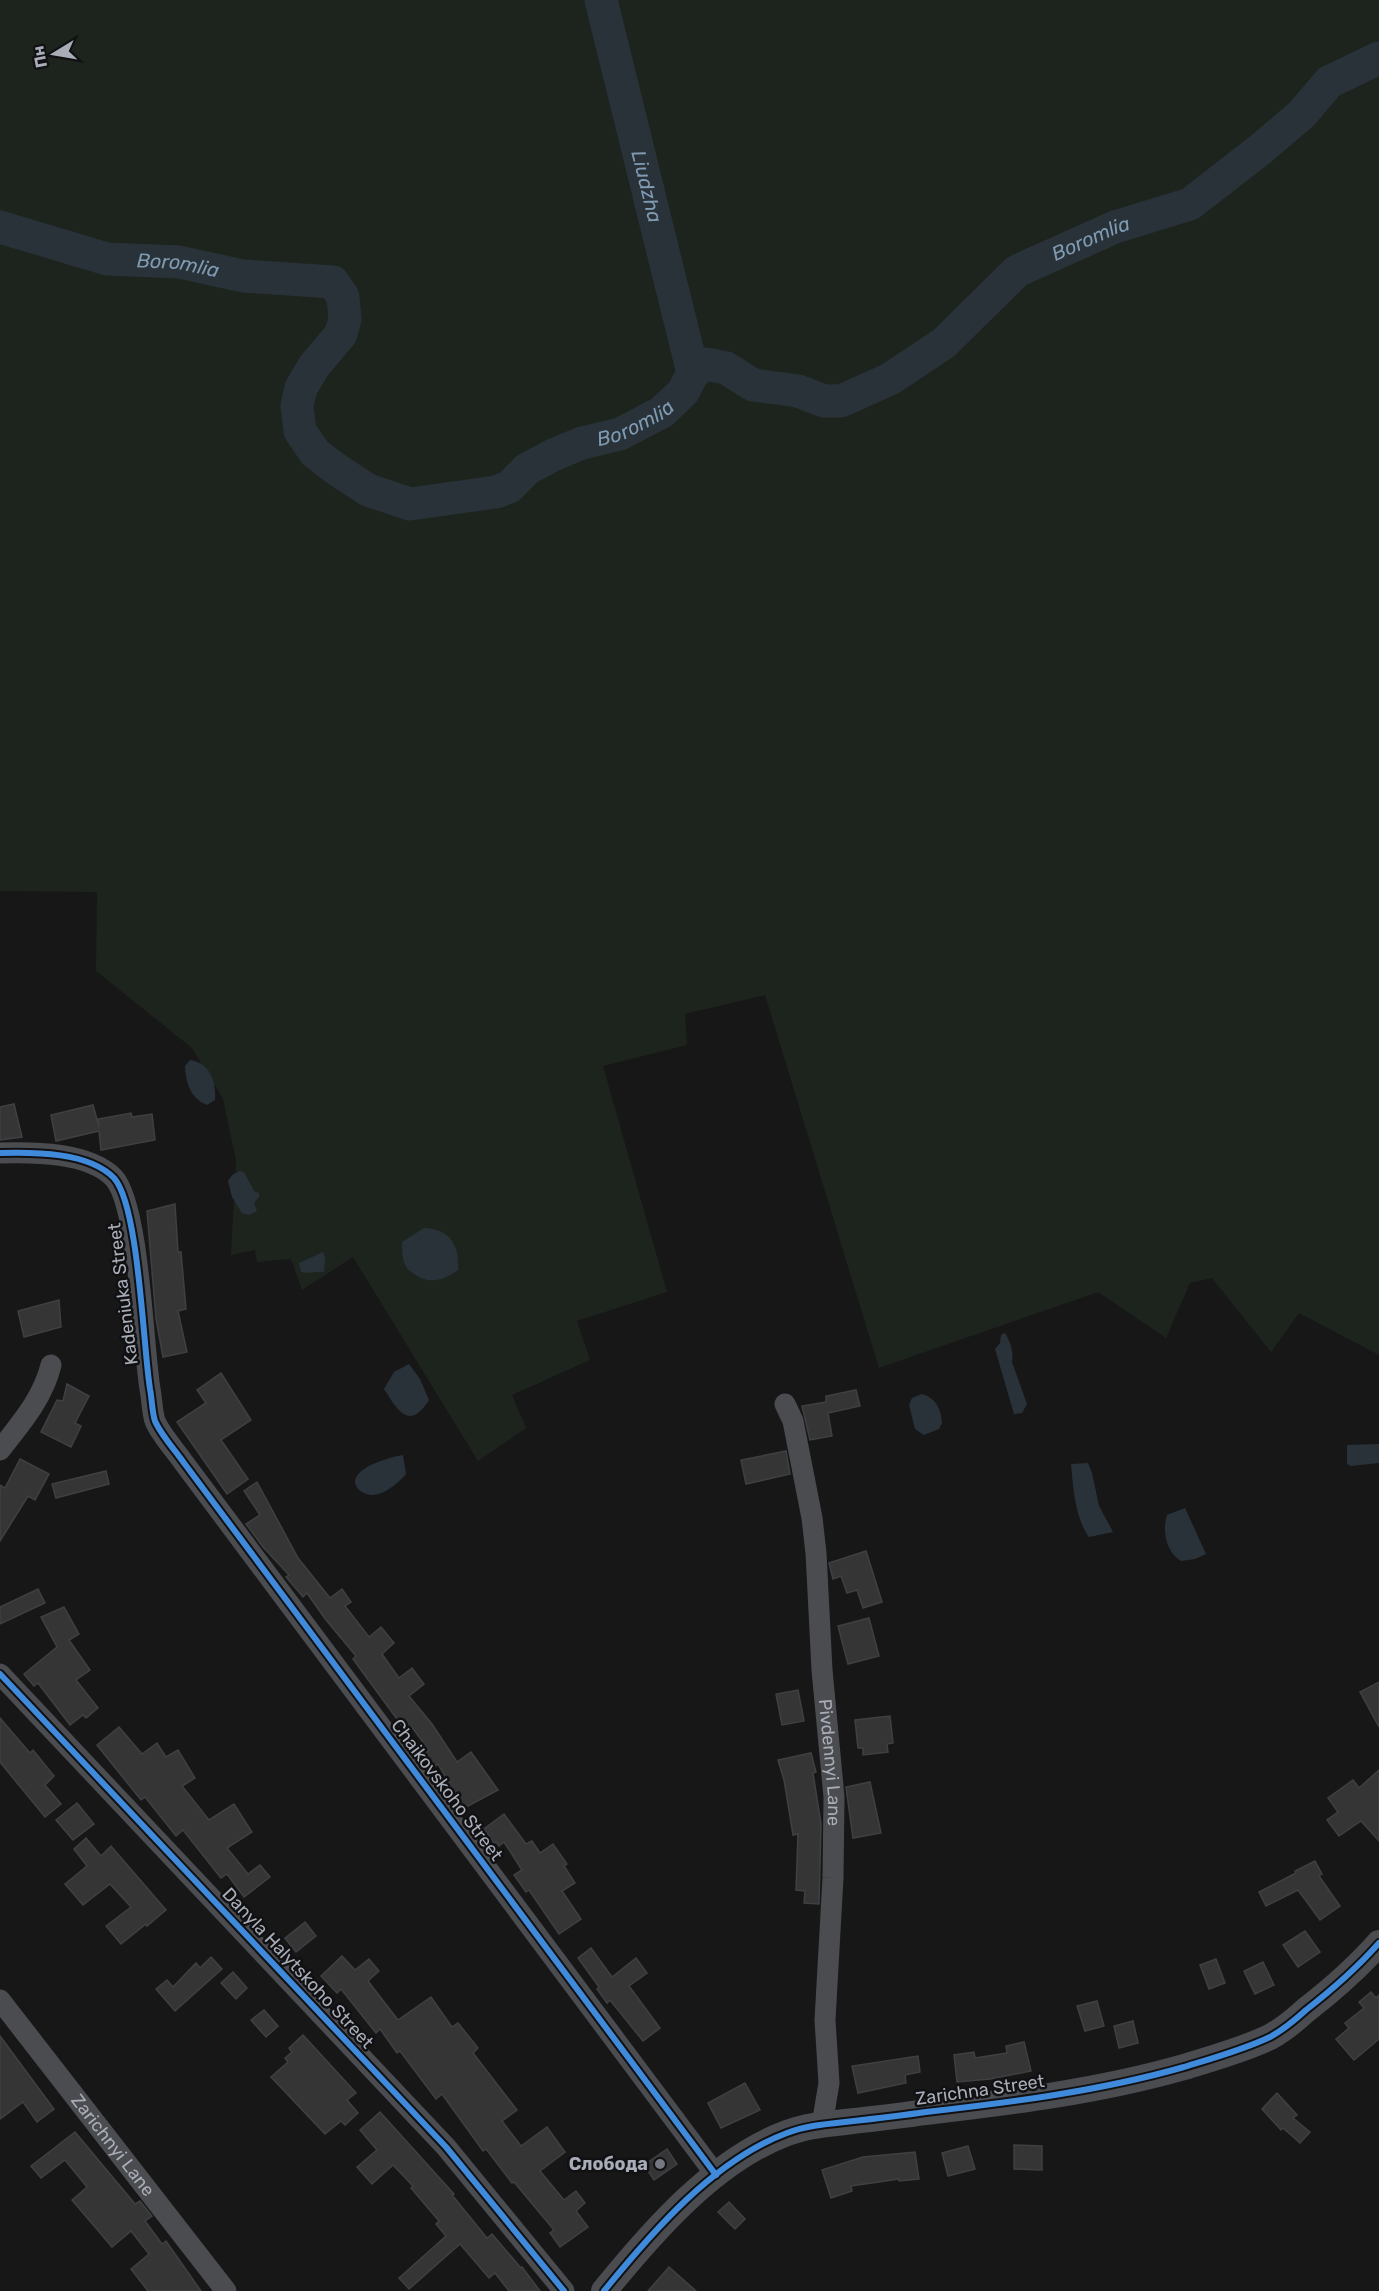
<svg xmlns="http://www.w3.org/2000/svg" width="1379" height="2291" viewBox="0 0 1379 2291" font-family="Rubik,sans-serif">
	<rect width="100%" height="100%" fill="#171717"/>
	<polygon fill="#1d241e" points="0,0 1379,0 1379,1355 1299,1313 1271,1352 1212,1278 1190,1283 1166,1338 1098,1292 879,1368 765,995 685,1014 687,1045 603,1066 667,1292 577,1321 590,1360 512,1395 526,1428 478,1461 353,1257 302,1290 291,1259 257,1262 255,1250 231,1255 236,1161 223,1099 192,1048 96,971 97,892 0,891"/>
	<g fill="#2a3239">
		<path d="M190,1060C211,1063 216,1083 215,1100L207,1105C190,1098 186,1083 185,1066Z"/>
		<polygon points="240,1171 244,1172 254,1191 259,1193 259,1197 254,1203 257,1211 249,1215 242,1213 232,1197 228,1181 232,1175"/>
		<path d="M424,1228C450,1229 460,1246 458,1270C443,1281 428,1285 413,1273C409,1271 405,1267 404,1262C402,1256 402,1248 402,1242Z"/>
		<path d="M323,1252L325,1257L324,1272C316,1271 308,1274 301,1272L299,1263Z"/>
		<path d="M1005,1333C1010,1341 1014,1352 1012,1362L1027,1404L1022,1413L1014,1414L995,1349L1000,1343L1001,1335Z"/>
		<path d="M409,1364L420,1379L429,1400C409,1432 397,1409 384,1389L394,1372Z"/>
		<path d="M922,1394C936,1398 941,1409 942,1423L939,1429L924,1435L915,1429L909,1405L912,1398Z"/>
		<polygon points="1379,1444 1379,1463 1351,1466 1347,1464 1347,1445"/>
		<path d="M403,1455L406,1474C396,1485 377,1502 362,1492C358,1490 355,1485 355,1481C357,1466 391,1457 403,1455Z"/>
		<path d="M1088,1463L1092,1473L1099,1506L1113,1532L1089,1537C1075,1518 1073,1487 1071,1464Z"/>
		<path d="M1185,1508L1206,1554L1195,1559L1181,1561C1166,1552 1162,1531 1167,1515Z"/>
	</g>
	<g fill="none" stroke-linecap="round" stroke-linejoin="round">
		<g stroke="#2a3239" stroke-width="33">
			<path id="s1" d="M601,0L693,373"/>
			<path id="s2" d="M0,227L107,259L179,262L243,276L333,282L343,297L345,319L341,334L314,366L301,388L297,406L300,431L315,453L336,469L368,490L410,504L496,492L509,487L527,469L553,455L582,443L620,434L662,412L683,392L693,373L706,364L726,368L753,385L798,391L824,401H841L890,379L944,343L1017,271L1115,227L1190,204L1262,148L1302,114L1329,82L1379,58"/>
		</g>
	</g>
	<g fill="#353536" stroke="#3f4043" stroke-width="1.5">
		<polygon points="14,1104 22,1137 0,1140 0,1107"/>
		<polygon points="93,1105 99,1127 98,1119 131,1113 132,1117 152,1114 155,1140 101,1150 99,1131 56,1141 51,1115"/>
		<polygon points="175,1204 178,1252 181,1252 186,1309 178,1311 187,1352 163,1357 156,1319 147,1211"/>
		<polygon points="59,1300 61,1327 24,1337 18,1311"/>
		<polygon points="221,1373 251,1420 221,1440 248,1479 227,1494 177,1422 206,1403 197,1390"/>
		<polygon points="67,1384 89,1396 75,1423 81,1426 71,1447 41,1432 57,1400 63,1401"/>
		<polygon points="856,1390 860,1406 828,1413 832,1436 810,1440 802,1406 826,1402 826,1396"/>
		<polygon points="786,1451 790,1474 746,1484 741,1460"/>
		<polygon points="20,1459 49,1474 35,1500 28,1496 0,1541 0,1485 5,1488"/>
		<polygon points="106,1471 109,1484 56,1498 52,1484"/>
		<polygon points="257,1482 298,1558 330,1598 342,1589 351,1602 345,1606 369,1637 381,1627 394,1643 382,1654 399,1678 412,1668 424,1684 409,1696 432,1724 457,1762 471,1752 498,1790 468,1806 462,1806 438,1764 433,1767 424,1754 429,1750 411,1726 405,1730 353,1659 356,1656 326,1620 307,1593 303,1597 286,1577 289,1575 263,1547 246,1524 260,1515 244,1491"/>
		<polygon points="866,1551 882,1602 863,1608 857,1590 847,1593 841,1576 833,1579 829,1563"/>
		<polygon points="38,1589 45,1603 0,1624 0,1607"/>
		<polygon points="64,1607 79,1634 69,1640 90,1670 76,1680 98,1708 86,1718 83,1715 70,1725 38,1683 34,1686 24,1674 57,1647 41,1617"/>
		<polygon points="869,1618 879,1656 848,1664 838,1626"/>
		<polygon points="1379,1682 1379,1727 1360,1692"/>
		<polygon points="798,1690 804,1721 782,1725 776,1694"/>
		<polygon points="890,1716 893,1743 887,1744 888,1752 863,1755 863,1748 858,1748 855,1720"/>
		<polygon points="0,1718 30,1753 33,1750 54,1776 45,1785 61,1804 45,1817 0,1762"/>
		<polygon points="119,1727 142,1754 157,1743 166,1757 178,1750 195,1778 182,1786 209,1820 234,1804 252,1832 227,1848 248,1874 260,1865 270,1877 244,1897 227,1874 221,1878 183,1830 176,1836 145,1797 141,1800 97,1745"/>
		<polygon points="811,1753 816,1772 813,1773 821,1824 819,1904 804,1903 805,1891 796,1890 798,1834 793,1835 784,1780 778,1760"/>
		<polygon points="1379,1770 1379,1841 1361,1821 1339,1836 1327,1820 1338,1812 1328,1798 1353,1780 1359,1788"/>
		<polygon points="870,1782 881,1833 853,1838 846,1787"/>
		<polygon points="77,1803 94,1824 73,1840 56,1820"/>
		<polygon points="504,1814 526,1844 532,1841 540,1853 553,1844 567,1864 564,1866 575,1883 562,1891 581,1919 559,1934 529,1890 526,1892 514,1875 522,1870 504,1842 499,1846 496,1842 494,1843 484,1829"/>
		<polygon points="86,1838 101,1856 111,1846 166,1910 147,1926 146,1924 121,1944 106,1926 131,1907 110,1884 83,1905 65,1884 87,1866 74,1849"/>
		<polygon points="1315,1861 1322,1874 1319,1876 1340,1906 1320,1920 1298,1890 1266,1906 1259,1892 1296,1873 1295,1871"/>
		<polygon points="305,1922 316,1936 296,1952 285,1938"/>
		<polygon points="1305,1931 1320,1952 1298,1967 1283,1945"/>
		<polygon points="591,1948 612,1977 636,1958 647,1973 629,1986 660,2028 643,2041 610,2000 607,2003 597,1989 599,1987 578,1958"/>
		<polygon points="342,1956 355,1970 369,1959 379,1971 368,1981 398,2020 431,1997 452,2027 458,2023 478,2048 473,2053 517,2110 502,2121 521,2146 547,2127 565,2152 540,2171 564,2200 576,2191 585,2203 576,2211 588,2227 560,2247 550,2233 554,2230 514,2182 512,2183 486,2149 483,2151 442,2094 436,2099 400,2051 397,2053 380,2029 376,2033 341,1989 337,1993 321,1976"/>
		<polygon points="211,1957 222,1969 175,2011 156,1989 167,1980 173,1987 196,1963 200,1968"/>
		<polygon points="1216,1959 1225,1983 1209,1989 1200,1965"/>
		<polygon points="1263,1962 1274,1985 1255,1994 1244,1971"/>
		<polygon points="233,1972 247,1988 236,1999 221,1983"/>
		<polygon points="1371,1992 1376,1998 1379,1995 1379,2039 1354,2060 1336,2039 1349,2028 1345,2023 1364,2008 1359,2002"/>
		<polygon points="1097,2001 1104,2026 1085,2031 1077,2006"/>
		<polygon points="264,2010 278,2026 266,2037 251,2020"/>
		<polygon points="1133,2021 1138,2043 1119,2048 1114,2026"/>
		<polygon points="303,2035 356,2093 347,2100 358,2113 345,2125 341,2121 325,2134 271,2077 288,2062 285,2058 292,2052 289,2048"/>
		<polygon points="0,2036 54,2109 37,2122 23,2102 0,2119"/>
		<polygon points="1024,2042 1031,2071 990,2079 957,2082 954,2055 974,2052 975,2058 1007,2053 1006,2046"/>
		<polygon points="918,2056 920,2072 905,2075 906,2083 858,2093 852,2066"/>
		<polygon points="745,2083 760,2110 721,2128 708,2103"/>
		<polygon points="1277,2093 1297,2115 1293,2118 1310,2132 1300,2143 1283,2128 1281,2130 1262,2109"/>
		<polygon points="380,2112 454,2194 452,2195 487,2238 492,2234 521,2268 522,2267 540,2291 509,2291 495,2273 489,2278 460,2244 409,2289 399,2278 446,2236 436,2224 439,2221 411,2188 413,2186 393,2165 372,2184 357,2167 377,2150 360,2130"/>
		<polygon points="75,2132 135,2204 140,2201 152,2216 145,2221 162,2244 166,2241 201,2291 148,2291 131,2269 149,2254 131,2231 112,2247 72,2200 87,2187 65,2160 41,2178 31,2166"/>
		<polygon points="1014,2145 1042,2146 1042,2170 1014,2169"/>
		<polygon points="968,2146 975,2169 948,2176 942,2153"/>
		<polygon points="667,2149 677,2164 654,2180 644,2165"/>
		<polygon points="915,2152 919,2179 899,2181 899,2179 851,2186 852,2191 831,2198 822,2170 863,2157"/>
		<polygon points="729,2202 745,2219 735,2229 718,2212"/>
		<polygon points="669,2267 696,2291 648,2291"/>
	</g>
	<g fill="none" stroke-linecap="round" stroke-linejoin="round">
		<g stroke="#4b4c50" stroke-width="21">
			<path d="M0,1153C34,1152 89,1152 114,1178C139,1206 143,1346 150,1389C152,1399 152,1412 155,1421C161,1435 175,1450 184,1463L716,2175"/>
			<path id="s3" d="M785,1404L793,1421L812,1518L816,1553L822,1670L834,1797L833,1878L825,2020L829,2083L822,2125"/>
			<path d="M0,1450C21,1423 43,1398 51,1365"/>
			<polyline points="0,1674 446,2147 564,2291"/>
			<path id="s4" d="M0,2000L226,2291"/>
		</g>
		<path stroke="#4b4c50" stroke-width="26" d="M604,2291C652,2232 714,2160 787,2133C805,2126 826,2124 845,2122C872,2119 899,2116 926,2112C1013,2102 1100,2091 1184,2067C1213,2058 1243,2050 1270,2037C1283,2030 1295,2020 1306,2010C1333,1989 1357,1968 1379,1943"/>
		<g stroke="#111113" stroke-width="10">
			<g id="cycleway">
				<path d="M0,1153C34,1152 89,1152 114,1178C139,1206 143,1346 150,1389C152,1399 152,1412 155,1421C161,1435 175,1450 184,1463L716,2175"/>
				<polyline points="0,1674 446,2147 564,2291"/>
				<path d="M604,2291C652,2232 714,2160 787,2133C805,2126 826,2124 845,2122C872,2119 899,2116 926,2112C1013,2102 1100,2091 1184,2067C1213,2058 1243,2050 1270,2037C1283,2030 1295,2020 1306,2010C1333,1989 1357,1968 1379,1943"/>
			</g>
		</g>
		<use href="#cycleway" stroke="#408adc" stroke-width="6"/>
	</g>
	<circle fill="#757880" stroke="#111113" stroke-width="2" cx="660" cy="2164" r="6"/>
	<g text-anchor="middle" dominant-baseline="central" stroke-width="5" stroke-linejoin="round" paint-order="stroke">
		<g font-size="18" fill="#a8adb8" stroke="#111113">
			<text transform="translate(123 1294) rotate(-97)">Kadeniuka Street</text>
			<text stroke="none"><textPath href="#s3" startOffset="363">Pivdennyi Lane</textPath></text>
			<text transform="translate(447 1790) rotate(53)">Chaikovskoho Street</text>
			<text transform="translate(298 1968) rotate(47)">Danylа Halytskoho Street</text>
			<text transform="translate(980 2090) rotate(-8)">Zarichna Street</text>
			<text stroke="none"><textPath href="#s4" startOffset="184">Zarichnyi Lane</textPath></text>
		</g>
		<g font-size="18" font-weight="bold" fill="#a8adb8" stroke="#111113" text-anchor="end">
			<text x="648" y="2164">Слобода</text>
		</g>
		<g font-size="20" font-style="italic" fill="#7f9bb3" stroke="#111113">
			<text stroke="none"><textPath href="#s1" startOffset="192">Liudzha</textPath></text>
			<text stroke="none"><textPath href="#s2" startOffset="1426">Boromlia</textPath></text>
			<text stroke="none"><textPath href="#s2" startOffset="183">Boromlia</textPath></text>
			<text stroke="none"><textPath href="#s2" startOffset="886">Boromlia</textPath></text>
		</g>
	</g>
	<g transform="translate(54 54) rotate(259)" stroke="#111113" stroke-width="4.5" paint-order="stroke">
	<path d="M0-4.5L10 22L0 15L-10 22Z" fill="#a8adb8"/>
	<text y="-9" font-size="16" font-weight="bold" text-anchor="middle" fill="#a8adb8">Пн</text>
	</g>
</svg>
